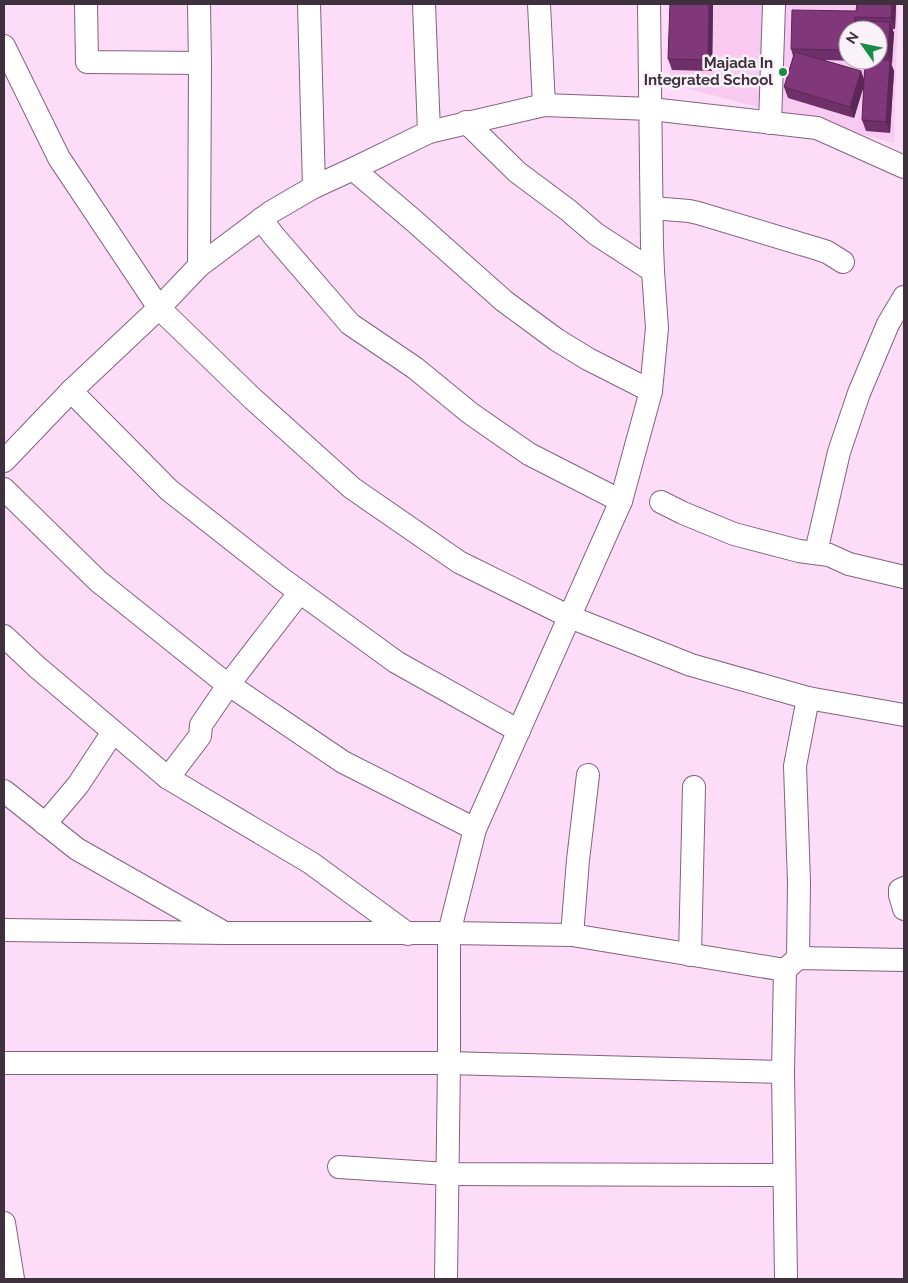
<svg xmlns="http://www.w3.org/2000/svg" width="908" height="1283" viewBox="0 0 908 1283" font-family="Raleway,sans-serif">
	<rect width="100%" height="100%" fill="#fcdcf7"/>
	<path fill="#f8caf2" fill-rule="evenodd" d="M670,4H898L894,143L670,84ZM848,30H878V60H848Z"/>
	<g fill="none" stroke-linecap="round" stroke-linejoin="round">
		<g stroke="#846180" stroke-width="24">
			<g id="minor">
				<polyline points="86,4 87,62 200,63"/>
				<polyline points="199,4 200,63 199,266"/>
				<polyline points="309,4 314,187"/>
				<polyline points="424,4 429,132"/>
				<polyline points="539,4 544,105"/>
				<polyline points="4,46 59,158 159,308 253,399 352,488 459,562 570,617 691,665 808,698 904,715"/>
				<polyline points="466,122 517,172 568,210 596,234 653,271"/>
				<polyline points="770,123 774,5"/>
				<polyline points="353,169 413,220 504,301 557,340 588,359 651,391"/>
				<polyline points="652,208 689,211 698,213 818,249 827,252 843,262"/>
				<polyline points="261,219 274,236 350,324 415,368 470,413 529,454 621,501"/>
				<polyline points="71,391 169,490 282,579 396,662 519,731"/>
				<polyline points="4,461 71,391 159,308 199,266 271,212 314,187 353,169 429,132 544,105 651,109 817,128 904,167"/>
				<polyline points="4,489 98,581 219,678 343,762 475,829"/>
				<polyline points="661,502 683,513 734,534 799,551 829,555 849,564 904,577"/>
				<polyline points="816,552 839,452 859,393 888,324 904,297"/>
				<polyline points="4,636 37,667 168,778 311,863 408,934"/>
				<polyline points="168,778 200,736 201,725 229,684 300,592"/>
				<polyline points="4,791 77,849 223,932"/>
				<polyline points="45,824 78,785 113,732"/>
				<polyline points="904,888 900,890 900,895 904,909"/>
				<polyline points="4,930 225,933 449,933 572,935 785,970 798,958 904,960"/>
				<polyline points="572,935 578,860 588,775"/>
				<polyline points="690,955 694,787"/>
				<polyline points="798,958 799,882 795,766 808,698"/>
				<polyline points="785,970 783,1072 786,1279"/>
				<polyline points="4,1063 449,1063 783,1072"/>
				<polyline points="339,1167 447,1174 784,1175"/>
				<polyline points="4,1223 13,1279"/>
				<polyline points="446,1279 449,1063 449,933 475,829 621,501 651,391 657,328 653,271 652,246 649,4"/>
			</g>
		</g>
		<use href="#minor" stroke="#fff" stroke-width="22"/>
	</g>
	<g fill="#6f306a" fill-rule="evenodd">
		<polygon points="670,4 713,4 712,71 672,70 668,59"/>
		<path d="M857,4H896L895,29H892L894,33L891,65L894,71L890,133L866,131L862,120L864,85L854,118L788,98L784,87L793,56L791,49L856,11ZM848,30H878V60H861L862,64H865L864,80L861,71L824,60L858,61V60H848Z"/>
	</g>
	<g fill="#5a2756">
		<polygon points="709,4 713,4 712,71 708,60"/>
		<polygon points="892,4 896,4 895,29 891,18"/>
		<polygon points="855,17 859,28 859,30 855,30"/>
		<polygon points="890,22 894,33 892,65 888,54"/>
		<polygon points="890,60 894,71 890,133 886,122"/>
		<polygon points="861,71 865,82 854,118 850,107"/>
	</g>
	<g fill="#81387b" stroke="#5a2756">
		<polygon points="670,4 709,4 708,60 668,59"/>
		<polygon points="857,4 892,4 891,18 855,17 855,30 848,30 848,50 791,49 792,10 856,11"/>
		<polygon points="860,21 890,22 888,54 878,54 878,30 859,30"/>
		<polygon points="795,52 861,71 850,107 784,87"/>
		<polygon points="865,60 890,60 886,122 862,120"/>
	</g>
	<circle fill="#198c45" stroke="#faf2f9" stroke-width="2" cx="783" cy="72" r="5"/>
	<g text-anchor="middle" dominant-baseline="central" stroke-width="5" stroke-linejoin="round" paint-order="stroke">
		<g font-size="15" font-weight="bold" fill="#3f303e" stroke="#faf2f9" text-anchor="end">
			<text x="773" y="63">Majada In<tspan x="773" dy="17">Integrated School</tspan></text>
		</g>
	</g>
	<rect width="908" height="1283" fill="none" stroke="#3f303e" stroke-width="10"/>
	<g transform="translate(863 45) rotate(303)"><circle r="24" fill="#faf2f9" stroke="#afa4ae"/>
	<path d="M0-4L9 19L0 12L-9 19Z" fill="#198c45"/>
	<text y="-8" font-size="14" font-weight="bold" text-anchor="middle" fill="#3f303e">N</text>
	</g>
</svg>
